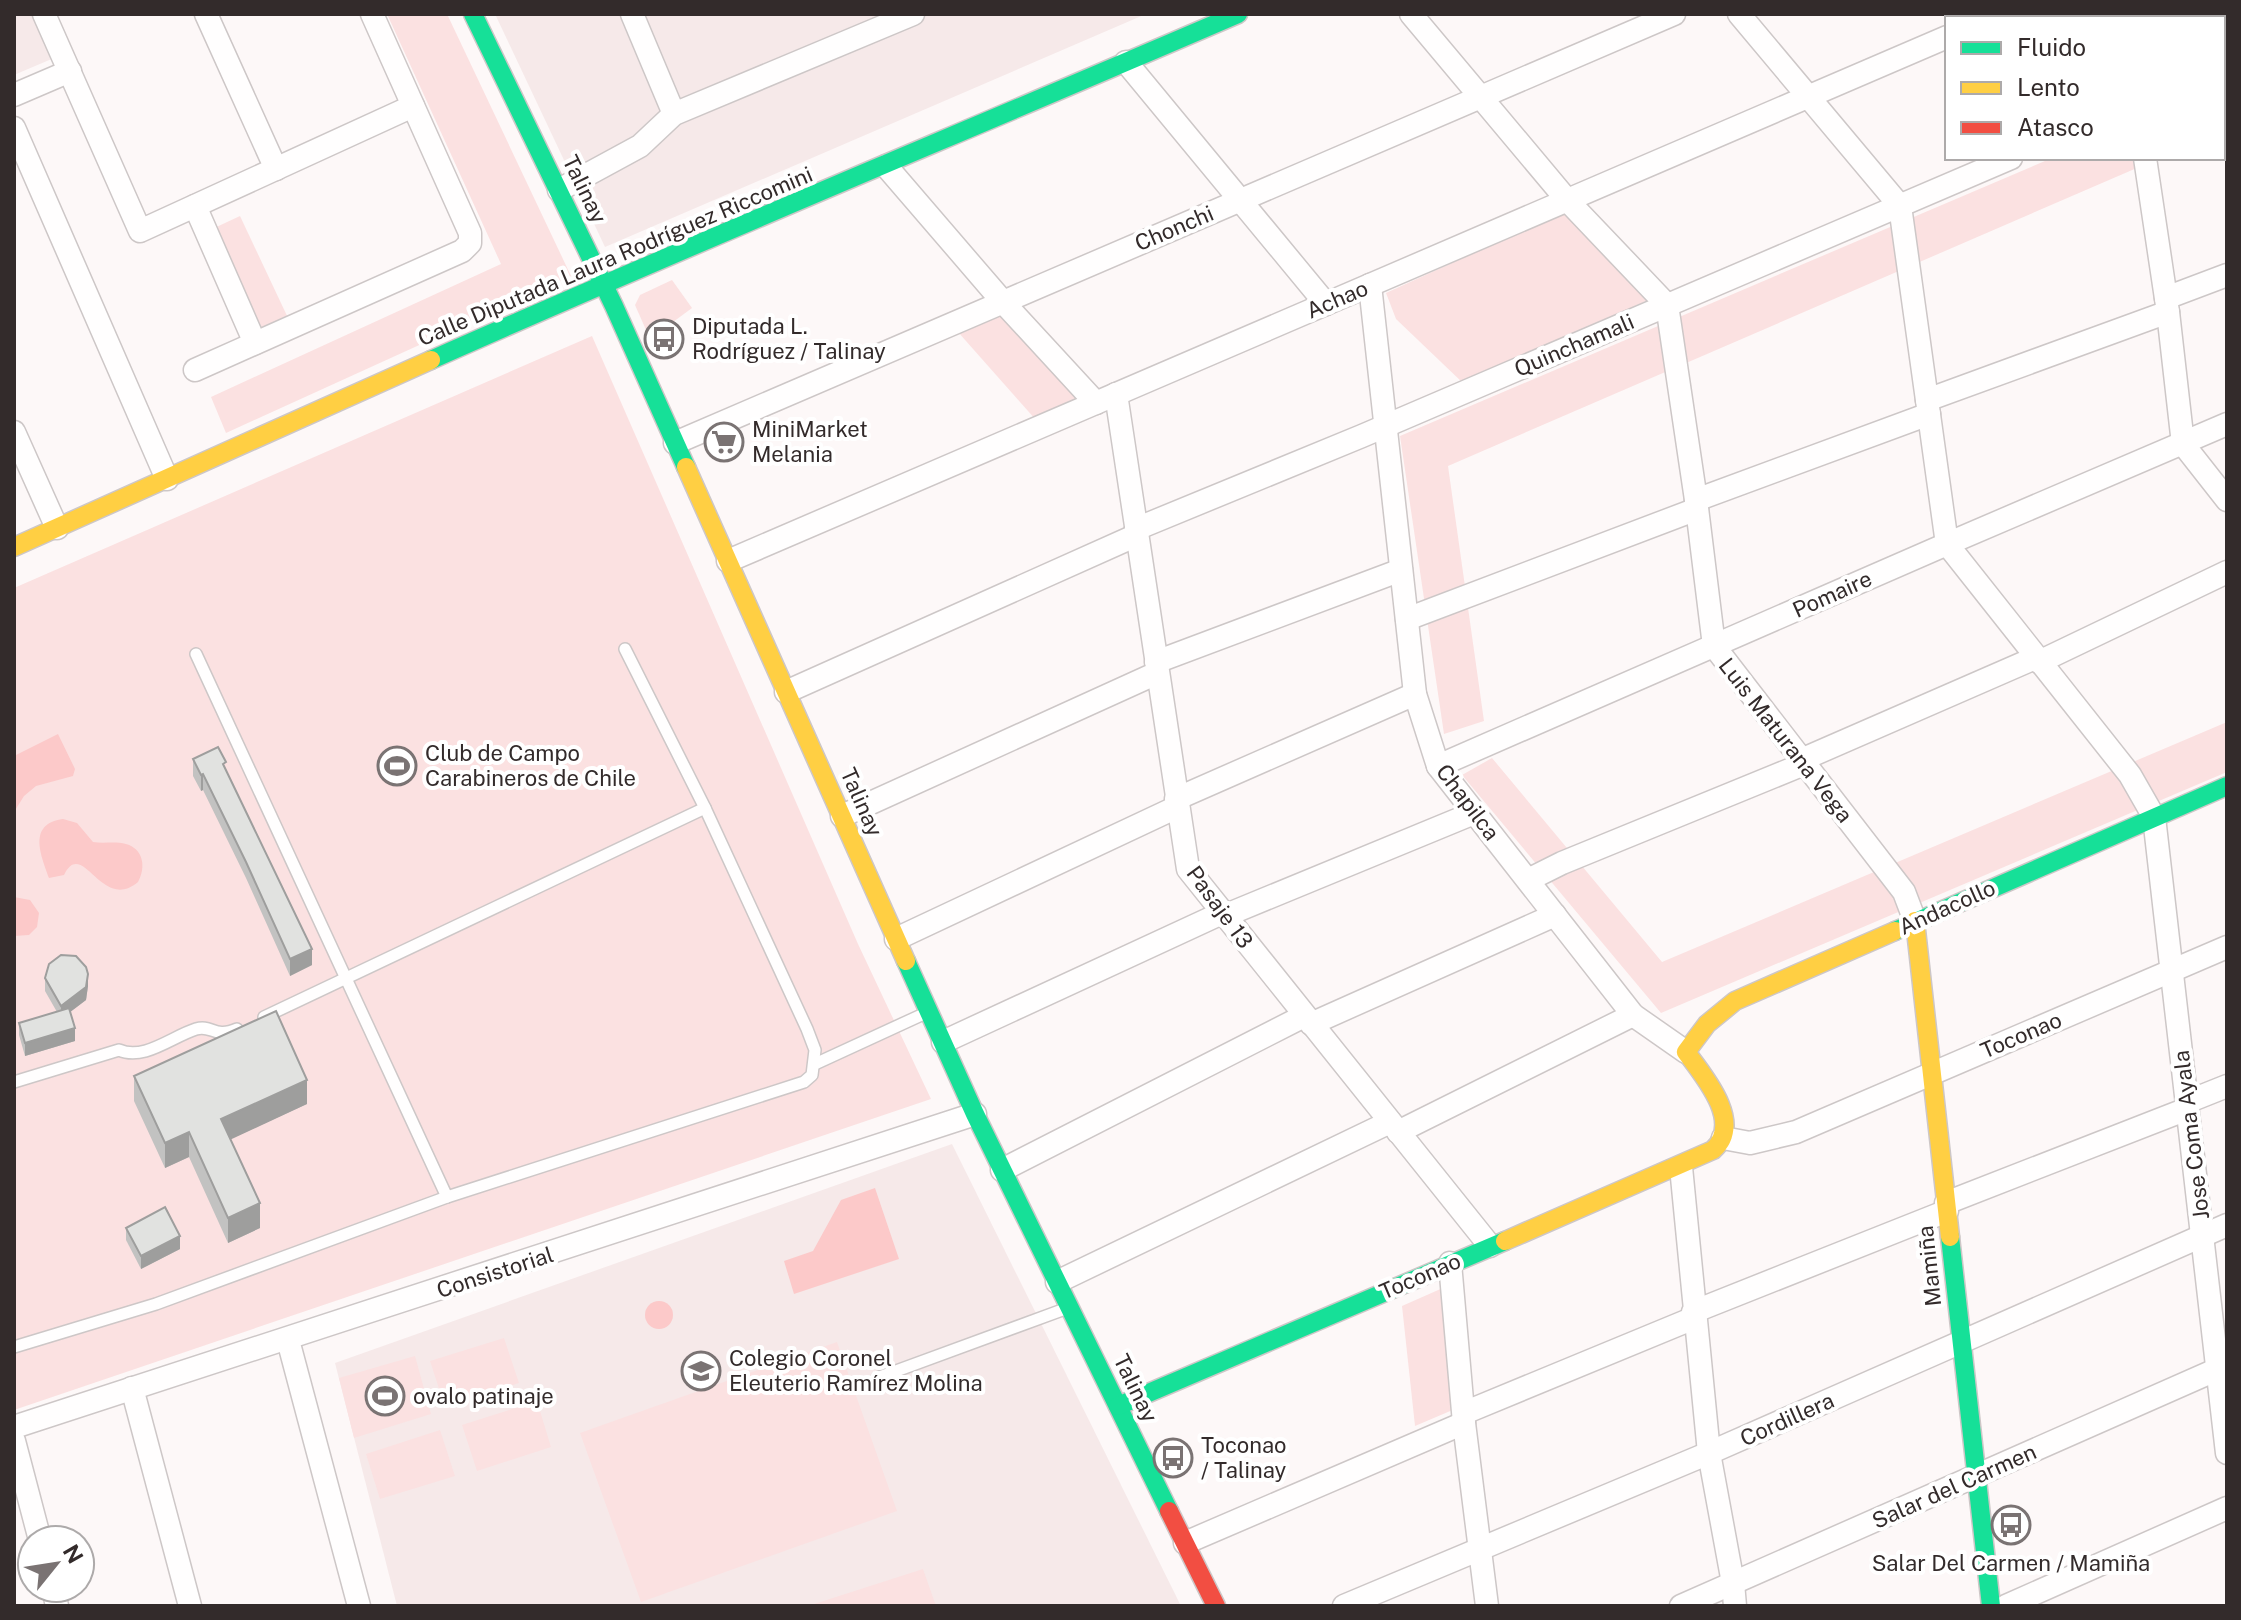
<svg xmlns="http://www.w3.org/2000/svg" width="2241" height="1620" viewBox="0 0 2241 1620" font-family="'Public Sans',sans-serif">
	<rect width="100%" height="100%" fill="#fdf8f8"/>
	<g fill="#f6e9e9">
		<polygon points="14,14 43,14 61,55 14,75"/>
		<polygon points="495,14 1146,14 605,247"/>
		<polygon points="952,1144 1181,1606 397,1606 335,1363"/>
	</g>
	<g fill="#fbe1e1">
		<polygon points="387,14 447,14 571,276 226,433 211,397 501,264"/>
		<polygon points="2052,158 2160,158 1448,466 1484,721 1444,734 1400,436"/>
		<polygon points="1566,211 1648,300 1464,384 1396,319 1386,293"/>
		<polygon points="240,216 289,320 259,334 210,230"/>
		<polygon points="672,280 692,308 650,339 635,305 640,295"/>
		<polygon points="1003,311 1085,400 1036,420 958,332"/>
		<polygon points="592,336 858,944 931,1099 14,1410 14,588"/>
		<polygon points="2227,722 2227,772 1661,1013 1462,775 1492,758 1662,962"/>
		<polygon points="1445,1287 1455,1409 1415,1426 1402,1306"/>
		<polygon points="504,1338 519,1383 445,1407 430,1361"/>
		<polygon points="837,1342 897,1511 641,1602 580,1433"/>
		<polygon points="415,1356 431,1414 354,1438 339,1378"/>
		<polygon points="537,1401 551,1447 477,1471 462,1425"/>
		<polygon points="440,1430 455,1476 380,1499 366,1454"/>
		<polygon points="923,1569 936,1606 808,1606"/>
	</g>
	<g fill="#fcc9c9">
		<polygon points="58,734 75,769 73,776 36,786 24,796 14,812 14,756"/>
		<path d="M63,819L77,823L93,842C104,844 115,841 126,844C144,849 146,868 138,882C101,913 83,837 64,875L49,878C41,855 27,824 63,819Z"/>
		<polygon points="14,897 30,900 39,913 37,927 29,935 14,936"/>
		<polygon points="875,1188 899,1259 794,1294 784,1261 813,1251 841,1200"/>
		<circle cx="659" cy="1315" r="14"/>
	</g>
	<g fill="none" stroke-linecap="round" stroke-linejoin="round">
		<g stroke="#cdc7c7" stroke-width="14">
			<g id="lane">
				<polyline points="196,654 447,1197"/>
				<polyline points="264,1017 705,808"/>
				<polyline points="815,1064 928,1012"/>
				<path d="M14,1082L119,1050C144,1061 171,1037 196,1029C212,1024 214,1039 237,1029"/>
				<polyline points="14,1347 156,1304 447,1197 804,1082 812,1075 815,1050 807,1029 705,808 625,649"/>
				<polyline points="877,1378 1065,1309"/>
			</g>
		</g>
		<g stroke="#cdc7c7" stroke-width="25">
			<g id="street">
				<polyline points="44,14 140,231 413,106"/>
				<polyline points="206,14 276,169"/>
				<polyline points="632,14 674,114"/>
				<polyline points="1411,14 1567,200 1667,305 1696,500 1714,646 1904,892 1915,921"/>
				<polyline points="1739,14 1900,206 1947,544 2130,775 2154,817 2227,1453"/>
				<polyline points="2053,14 2057,18"/>
				<polyline points="1992,18 2001,14"/>
				<polyline points="1126,62 1326,304"/>
				<polyline points="2223,68 2227,66"/>
				<polyline points="14,95 70,71"/>
				<polyline points="14,128 167,479"/>
				<polyline points="2145,158 2168,312 2183,444 2227,500"/>
				<polyline points="886,166 1003,302 1096,403"/>
				<polyline points="559,190 640,146 674,114 913,14"/>
				<polyline points="195,206 255,343"/>
				<polyline points="1370,285 1415,694 1438,766 1633,1015 1686,1052"/>
				<polyline points="2166,298 2227,275"/>
				<polyline points="195,370 462,251 470,243 470,233 372,14"/>
				<polyline points="1116,394 1188,869 1490,1246"/>
				<polyline points="1927,400 2168,312"/>
				<polyline points="14,432 57,528"/>
				<polyline points="675,443 1674,14"/>
				<polyline points="1696,500 1929,414"/>
				<polyline points="1136,529 1362,436 2011,158"/>
				<polyline points="728,561 1947,37"/>
				<polyline points="1407,619 1697,509"/>
				<polyline points="1156,662 1401,570"/>
				<polyline points="2039,662 2227,572"/>
				<polyline points="786,692 1137,535"/>
				<polyline points="1801,760 2035,658"/>
				<polyline points="1438,766 1947,544 2227,424"/>
				<polyline points="1176,799 1415,694"/>
				<polyline points="842,816 1157,673"/>
				<polyline points="1528,880 1562,863 1804,764"/>
				<polyline points="1224,916 1474,813"/>
				<polyline points="896,939 1177,807"/>
				<polyline points="1311,1024 1555,915"/>
				<polyline points="943,1042 1222,913"/>
				<polyline points="2187,1102 2227,1086"/>
				<polyline points="1398,1132 1633,1015"/>
				<polyline points="1723,1138 1750,1143 1796,1132 2227,947"/>
				<polyline points="1681,1167 1709,1453 1733,1583 1735,1606"/>
				<polyline points="1002,1170 1304,1016"/>
				<polyline points="1946,1203 2187,1109"/>
				<polyline points="1450,1263 1464,1423 1487,1606"/>
				<polyline points="1057,1282 1390,1122"/>
				<polyline points="1693,1312 1947,1211"/>
				<polyline points="288,1340 359,1606"/>
				<polyline points="132,1388 190,1606"/>
				<polyline points="1464,1413 1694,1318"/>
				<polyline points="14,1427 975,1114"/>
				<polyline points="14,1441 40,1540"/>
				<polyline points="1185,1543 1464,1423"/>
				<polyline points="53,1588 57,1606"/>
				<polyline points="1344,1606 1709,1453 2227,1225"/>
				<polyline points="1681,1606 2227,1365"/>
				<polyline points="2006,1606 2227,1508"/>
			</g>
		</g>
		<g stroke="#cdc7c7" stroke-width="21">
			<g id="fast">
				<polyline points="473,14 614,306 686,467"/>
				<path d="M431,360C698,241 969,130 1238,14"/>
				<polyline points="1895,931 2227,786"/>
				<polyline points="906,961 975,1114 1169,1511"/>
				<polyline points="1950,1237 1991,1606"/>
				<polyline points="1118,1406 1505,1241"/>
			</g>
		</g>
		<g stroke="#cdc7c7" stroke-width="21">
			<g id="slow">
				<polyline points="686,467 906,961"/>
				<polyline points="14,547 431,360"/>
				<polyline points="1915,921 1950,1237"/>
				<path d="M1505,1241L1713,1150C1744,1123 1704,1076 1686,1052L1707,1024L1735,1001L1895,931"/>
			</g>
		</g>
		<g stroke="#cdc7c7" stroke-width="21">
			<polyline id="jam" points="1169,1511 1216,1606"/>
		</g>
		<use href="#lane" stroke="#fffefe" stroke-width="11"/>
		<use href="#street" stroke="#fffefe" stroke-width="22"/>
		<use href="#fast" stroke="#16e098" stroke-width="18"/>
		<use href="#slow" stroke="#ffcf43" stroke-width="18"/>
		<use href="#jam" stroke="#f24e42" stroke-width="18"/>
	</g>
	<g fill="#c2c2c1">
		<polygon points="193,759 226,770 312,965 290,976 246,878 203,790 201,791 193,776"/>
		<polygon points="45,978 88,986 86,1000 70,1012 75,1041 25,1056 19,1035 19,1023 57,1012 45,991"/>
		<polygon points="134,1076 307,1104 230,1139 260,1228 228,1243 189,1157 165,1168 134,1101"/>
		<polygon points="126,1228 180,1249 141,1269 126,1240"/>
	</g>
	<g fill="#9e9e9d">
		<polygon points="203,774 203,790 201,791 201,775"/>
		<polygon points="312,949 312,965 290,976 290,959"/>
		<polygon points="88,974 88,986 86,1000 61,1019 61,1006"/>
		<polygon points="75,1028 75,1041 25,1056 25,1043"/>
		<polygon points="307,1080 307,1104 221,1144 221,1119"/>
		<polygon points="189,1132 189,1157 165,1168 165,1143"/>
		<polygon points="260,1203 260,1228 228,1243 228,1218"/>
		<polygon points="180,1236 180,1249 141,1269 141,1256"/>
	</g>
	<g fill="#e1e2e0" stroke="#9e9e9d" stroke-width="2">
		<polygon points="218,747 226,762 223,764 312,949 290,959 246,862 203,774 201,775 193,759"/>
		<polygon points="61,955 76,956 86,967 88,974 86,987 61,1006 45,978 49,964"/>
		<polygon points="69,1008 75,1028 25,1043 19,1023"/>
		<polygon points="276,1011 307,1080 221,1119 260,1203 228,1218 189,1132 165,1143 134,1076"/>
		<polygon points="165,1207 180,1236 141,1256 126,1228"/>
	</g>
	<defs>
		<g id="bus-ring" transform="scale(2)"><circle r="9.5" fill="#fff" stroke="#7a7373" stroke-width="1.5"/><path d="M-5-6H5V4H4V6H2V4H-2V6H-4V4H-5ZM-3.5-4V0h7V-4ZM-3.5 1.2v1.5H-2V1.2ZM2 1.2v1.5H3.5V1.2Z" fill="#7a7373"/></g>
		<g id="supermarket-ring" transform="scale(2)"><circle r="9.5" fill="#fff" stroke="#7a7373" stroke-width="1.5"/><path d="M-6-5.5h2.5l.6 2H6L4.5 2H-2.5L-4.4-4H-6ZM-1.5 3.2a1.3 1.3 0 1 0 .1 0ZM3 3.2a1.3 1.3 0 1 0 .1 0Z" fill="#7a7373"/></g>
		<g id="stadium-ring" transform="scale(2)"><circle r="9.5" fill="#fff" stroke="#7a7373" stroke-width="1.5"/><path d="M0-5a6.5 5 0 1 0 0 10a6.5 5 0 1 0 0-10ZM-3.5-1.8h7v3.6h-7Z" fill="#7a7373"/></g>
		<g id="school-ring" transform="scale(2)"><circle r="9.5" fill="#fff" stroke="#7a7373" stroke-width="1.5"/><path d="M0-5L7-2L0 1L-7-2ZM-4 1L0 2.5L4 1V4Q0 6-4 4Z" fill="#7a7373"/></g>
	</defs>
	<g fill-rule="evenodd">
		<use href="#bus-ring" x="664" y="339"/>
		<use href="#supermarket-ring" x="724" y="442"/>
		<use href="#stadium-ring" x="397" y="766"/>
		<use href="#school-ring" x="701" y="1371"/>
		<use href="#stadium-ring" x="385" y="1396"/>
		<use href="#bus-ring" x="1173" y="1458"/>
		<use href="#bus-ring" x="2011" y="1525"/>
	</g>
	<g text-anchor="middle" dominant-baseline="central" stroke-width="8" stroke-linejoin="round" paint-order="stroke">
		<g font-size="22" fill="#332b2b" stroke="#fff">
			<text transform="translate(585 189) rotate(64)">Talinay</text>
			<text transform="translate(1174 228) rotate(-23)">Chonchi</text>
			<text transform="translate(615 256) rotate(-23)">Calle Diputada Laura Rodríguez Riccomini</text>
			<text transform="translate(1337 299) rotate(-23)">Achao</text>
			<text transform="translate(1574 345) rotate(-23)">Quinchamali</text>
			<text transform="translate(1832 594) rotate(-24)">Pomaire</text>
			<text transform="translate(1786 740) rotate(52)">Luis Maturana Vega</text>
			<text transform="translate(862 802) rotate(66)">Talinay</text>
			<text transform="translate(1468 802) rotate(53)">Chapilca</text>
			<text transform="translate(1220 907) rotate(54)">Pasaje 13</text>
			<text transform="translate(1947 907) rotate(-24)">Andacollo</text>
			<text transform="translate(2021 1035) rotate(-23)">Toconao</text>
			<text transform="translate(2191 1135) rotate(-97)">Jose Coma Ayala</text>
			<text transform="translate(1929 1266) rotate(-96)">Mamiña</text>
			<text transform="translate(495 1272) rotate(-18)">Consistorial</text>
			<text transform="translate(1420 1276) rotate(-23)">Toconao</text>
			<text transform="translate(1136 1388) rotate(64)">Talinay</text>
			<text transform="translate(1787 1419) rotate(-24)">Cordillera</text>
			<text transform="translate(1954 1486) rotate(-24)">Salar del Carmen</text>
		</g>
		<g font-size="22" fill="#332b2b" stroke="#fff" text-anchor="start">
			<text x="692" y="326">Diputada L.<tspan x="692" dy="25">Rodríguez / Talinay</tspan></text>
			<text x="752" y="429">MiniMarket<tspan x="752" dy="25">Melania</tspan></text>
			<text x="425" y="753">Club de Campo<tspan x="425" dy="25">Carabineros de Chile</tspan></text>
			<text x="729" y="1358">Colegio Coronel<tspan x="729" dy="25">Eleuterio Ramírez Molina</tspan></text>
			<text x="413" y="1396">ovalo patinaje</text>
			<text x="1201" y="1445">Toconao<tspan x="1201" dy="25">/ Talinay</tspan></text>
			<text x="2011" y="1563" text-anchor="middle">Salar Del Carmen / Mamiña</text>
		</g>
	</g>
	<rect width="2241" height="1620" fill="none" stroke="#332b2b" stroke-width="32"/>
	<rect x="1945" y="16" width="280" height="144" fill="#ffffff" stroke="#adaaaa" stroke-width="2"/>
	<rect x="1961" y="42" width="40" height="12" fill="#16e098" stroke="#adaaaa" stroke-width="2"/>
	<text x="2017" y="56" font-size="24" fill="#332b2b">Fluido</text>
	<rect x="1961" y="82" width="40" height="12" fill="#ffcf43" stroke="#adaaaa" stroke-width="2"/>
	<text x="2017" y="96" font-size="24" fill="#332b2b">Lento</text>
	<rect x="1961" y="122" width="40" height="12" fill="#f24e42" stroke="#adaaaa" stroke-width="2"/>
	<text x="2017" y="136" font-size="24" fill="#332b2b">Atasco</text>
	<g transform="translate(56 1564) rotate(60)"><circle r="38" fill="#ffffff" stroke="#adaaaa" stroke-width="2"/>
	<path d="M0-6L14 30L0 20L-14 30Z" fill="#7a7373"/>
	<text y="-12" font-size="22" font-weight="bold" text-anchor="middle" fill="#332b2b">N</text>
	</g>
</svg>
